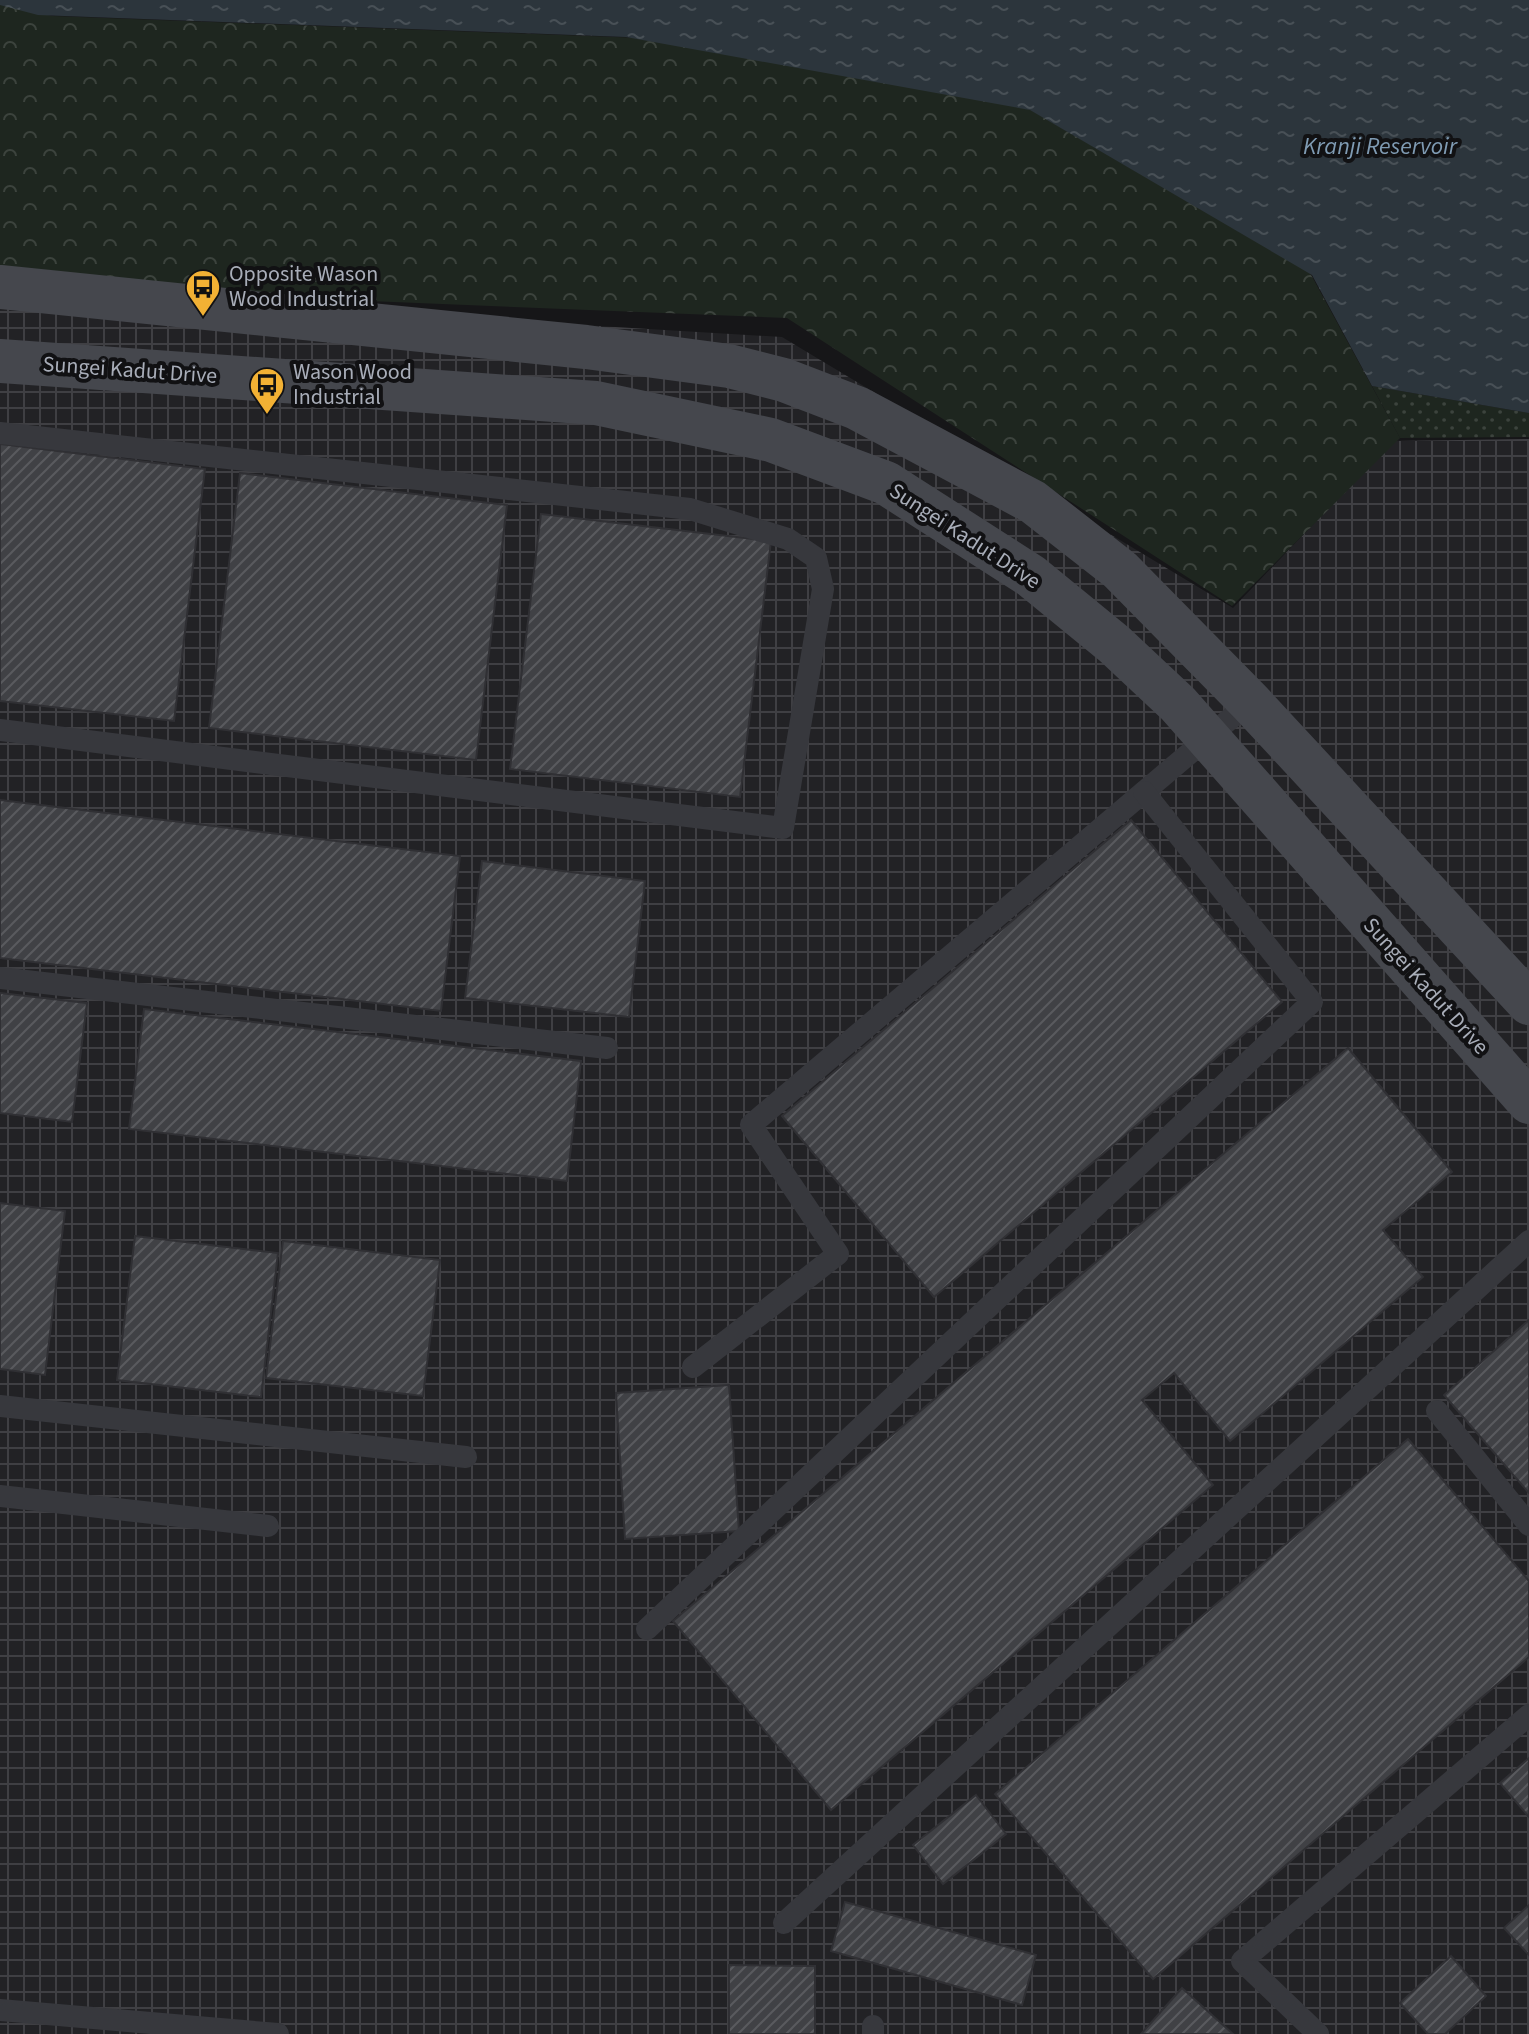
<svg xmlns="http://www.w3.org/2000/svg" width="1529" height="2034" viewBox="0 0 1529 2034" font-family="'Source Sans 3',sans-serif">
	<defs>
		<pattern id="industrial-grid" width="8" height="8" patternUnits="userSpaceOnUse" patternTransform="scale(2)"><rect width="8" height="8" fill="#222225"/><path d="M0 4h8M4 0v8" fill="none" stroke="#3f3f43"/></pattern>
		<pattern id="grass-dots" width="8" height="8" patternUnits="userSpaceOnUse" patternTransform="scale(2)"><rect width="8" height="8" fill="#1e261f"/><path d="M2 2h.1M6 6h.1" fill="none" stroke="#3c433d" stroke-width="1.8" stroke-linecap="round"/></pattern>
		<pattern id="forest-crowns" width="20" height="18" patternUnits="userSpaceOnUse" patternTransform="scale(2)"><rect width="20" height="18" fill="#1e261f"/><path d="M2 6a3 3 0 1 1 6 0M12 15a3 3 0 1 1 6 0" fill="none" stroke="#3c433d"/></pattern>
		<pattern id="water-ripples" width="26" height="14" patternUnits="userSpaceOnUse" patternTransform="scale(2)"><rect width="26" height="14" fill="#2c353c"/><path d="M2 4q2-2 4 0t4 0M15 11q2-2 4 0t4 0" fill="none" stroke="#485056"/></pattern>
		<pattern id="building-hatch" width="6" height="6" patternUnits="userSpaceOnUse" patternTransform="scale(2)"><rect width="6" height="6" fill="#404145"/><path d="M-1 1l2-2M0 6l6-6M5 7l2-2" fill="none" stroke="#595a5e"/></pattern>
	</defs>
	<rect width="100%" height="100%" fill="#161618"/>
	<polygon fill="url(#industrial-grid)" points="0,290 782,337 1233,608 1393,441 1529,439 1529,2034 0,2034"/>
	<polygon fill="url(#grass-dots)" points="1372,386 1529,413 1529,437 1400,438"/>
	<polygon fill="url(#forest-crowns)" points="0,4 52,16 640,38 1029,109 1310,273 1400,438 1232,606 787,318 0,286"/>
	<polygon fill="url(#water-ripples)" points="0,0 1529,0 1529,413 1372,386 1312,275 1030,110 626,37 38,15 0,5"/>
	<g fill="url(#building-hatch)" stroke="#303034" stroke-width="2">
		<polygon points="0,444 205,469 174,721 0,701"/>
		<polygon points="240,473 507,505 476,760 209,728"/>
		<polygon points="541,514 771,541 740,797 510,769"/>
		<polygon points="0,800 460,856 441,1011 0,958"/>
		<polygon points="1131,820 1282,1002 934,1297 782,1116"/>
		<polygon points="482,861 645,881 629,1017 465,998"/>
		<polygon points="0,993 87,1003 72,1122 0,1113"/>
		<polygon points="144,1009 581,1061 567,1181 129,1129"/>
		<polygon points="1348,1048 1452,1172 1383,1230 1423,1277 1230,1441 1174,1373 1142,1400 1213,1485 831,1810 673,1621"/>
		<polygon points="0,1203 65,1211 45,1375 0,1369"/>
		<polygon points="135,1236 278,1253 261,1397 117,1380"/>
		<polygon points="283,1241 440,1260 423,1396 266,1378"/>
		<polygon points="1529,1320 1529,1493 1444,1395"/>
		<polygon points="729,1385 739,1531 625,1539 616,1393"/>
		<polygon points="1408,1439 1529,1581 1529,1657 1153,1979 995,1794"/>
		<polygon points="1529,1758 1529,1817 1500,1783"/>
		<polygon points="976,1795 1006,1834 943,1884 913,1845"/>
		<polygon points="845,1902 1036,1955 1022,2005 831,1951"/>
		<polygon points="1529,1905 1529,1955 1504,1928"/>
		<polygon points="1451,1956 1486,1996 1445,2034 1428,2034 1400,2003"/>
		<polygon points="729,1965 815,1966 815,2034 729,2034"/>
		<polygon points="1182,1988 1233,2034 1141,2034"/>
	</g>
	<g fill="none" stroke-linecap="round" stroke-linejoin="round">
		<g stroke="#37383d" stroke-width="22">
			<polyline points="0,433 690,509 788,539 816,558 823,589 783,828 0,730"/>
			<polyline points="0,978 607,1048"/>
			<polyline points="693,1367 838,1254 751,1125 1250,702"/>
			<polyline points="0,1406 466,1457"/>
			<polyline points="1437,1411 1529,1525"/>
			<polyline points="0,1496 268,1526"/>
			<polyline points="647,1629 1312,1002 1144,792"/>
			<polyline points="784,1923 1529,1241"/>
			<polyline points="0,2010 278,2034"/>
			<polyline points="873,2034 873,2026"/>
			<polyline points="1318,2034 1242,1961 1529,1715"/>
		</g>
		<g stroke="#45474d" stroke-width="44">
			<polyline points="0,287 586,347 729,366 784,380 857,408 1033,502 1120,570 1250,702 1529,1003"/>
			<polyline points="0,361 596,403 771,440 886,483 1031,576 1114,644 1178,704 1529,1102"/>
		</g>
	</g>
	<defs>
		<g id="bus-pin" transform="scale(1.8)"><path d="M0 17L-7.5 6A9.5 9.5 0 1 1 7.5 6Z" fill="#f2b134" stroke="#111113"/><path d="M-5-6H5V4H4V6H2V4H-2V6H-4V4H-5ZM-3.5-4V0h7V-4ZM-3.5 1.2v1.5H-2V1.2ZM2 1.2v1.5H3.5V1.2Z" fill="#111"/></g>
	</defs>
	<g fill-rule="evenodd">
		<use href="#bus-pin" x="203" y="287"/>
		<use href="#bus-pin" x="267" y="385"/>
	</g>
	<g text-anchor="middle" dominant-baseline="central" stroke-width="8" stroke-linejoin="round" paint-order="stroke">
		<g font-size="22" fill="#a8adb8" stroke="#111113" text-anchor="start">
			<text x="229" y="274">Opposite Wason<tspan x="229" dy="25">Wood Industrial</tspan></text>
			<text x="293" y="372">Wason Wood<tspan x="293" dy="25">Industrial</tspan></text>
		</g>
		<g font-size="22" fill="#a8adb8" stroke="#111113">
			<text transform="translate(130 370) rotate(4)">Sungei Kadut Drive</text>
			<text transform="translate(965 536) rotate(33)">Sungei Kadut Drive</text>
			<text transform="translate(1426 986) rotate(48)">Sungei Kadut Drive</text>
		</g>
		<g font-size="24" font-style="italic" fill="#7f9bb3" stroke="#111113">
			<text x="1380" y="146">Kranji Reservoir</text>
		</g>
	</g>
</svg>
